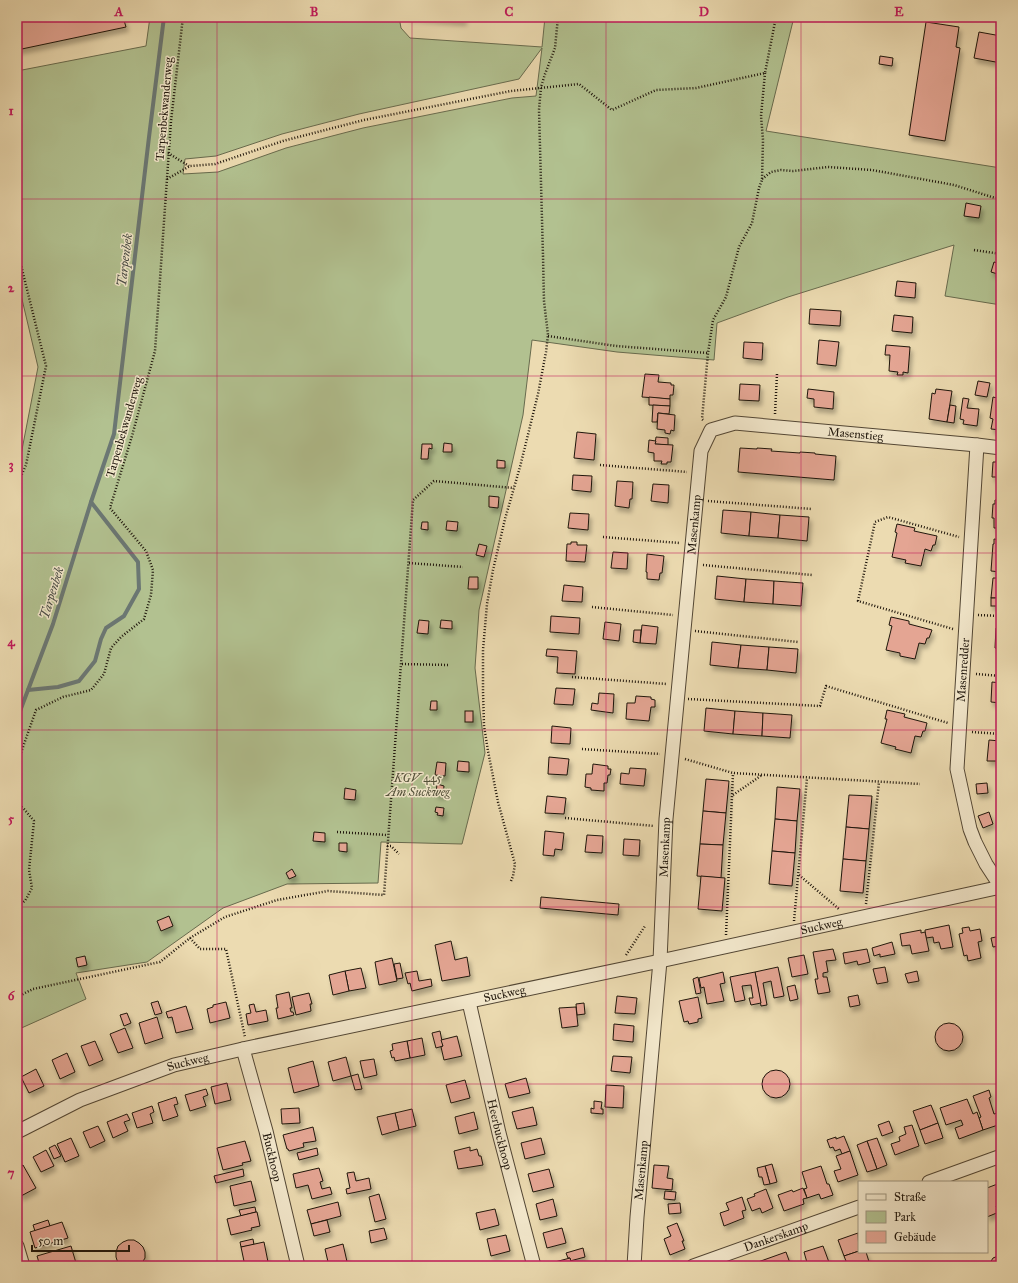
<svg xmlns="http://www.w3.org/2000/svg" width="1018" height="1283" viewBox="0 0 1018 1283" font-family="'IM FELL Great Primer',serif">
	<defs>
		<filter id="shadow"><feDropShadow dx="2.5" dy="4.5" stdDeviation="2" flood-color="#0004"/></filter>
	</defs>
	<rect width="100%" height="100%" fill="#ecdbb1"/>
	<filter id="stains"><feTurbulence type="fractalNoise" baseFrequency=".005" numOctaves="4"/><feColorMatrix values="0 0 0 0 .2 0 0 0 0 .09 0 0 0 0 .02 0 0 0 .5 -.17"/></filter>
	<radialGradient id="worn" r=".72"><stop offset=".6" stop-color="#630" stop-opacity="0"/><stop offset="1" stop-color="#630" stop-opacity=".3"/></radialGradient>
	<path fill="#b2c190" stroke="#686b4e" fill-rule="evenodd" d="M150,17H399L401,28L410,38L542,47L545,17H794L766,131L1001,168V305L945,296L954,245L788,297L717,323L714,360L617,352L532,340L523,415L479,610L475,668L485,753L462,844L381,842L378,883L287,884L223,908L147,962L76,973L86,999L17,1030V466L20,460L38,367L17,278V71L146,46ZM542,48L536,96L512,98L363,128L286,148L218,172L183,174L185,159L216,156L282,134L359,114L519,79Z"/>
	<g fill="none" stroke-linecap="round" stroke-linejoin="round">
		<g stroke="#6b7773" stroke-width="4">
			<polyline points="28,690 58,687 79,681 95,661 101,639 106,628 124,616 139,589 138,562 91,502"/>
			<polyline points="17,719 53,624 91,502 114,434 149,137 164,17"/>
		</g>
	</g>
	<g fill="#e4a593" stroke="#1e150b" filter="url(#shadow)">
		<polygon points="17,17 123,17 126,27 17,50"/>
		<polygon points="407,17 464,17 464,21"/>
		<polygon points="926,22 959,27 956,47 960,48 945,141 909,135"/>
		<polygon points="979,32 1001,36 1001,63 974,58"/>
		<polygon points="880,56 893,58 892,66 879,64"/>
		<polygon points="966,203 981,206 979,218 964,216"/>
		<polygon points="1001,210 1001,224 999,224"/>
		<polygon points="994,262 1001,264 1001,275 991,272"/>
		<polygon points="897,281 916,283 915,298 895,296"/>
		<polygon points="810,309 841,311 840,326 809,324"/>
		<polygon points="894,315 913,317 912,333 892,331"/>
		<polygon points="819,340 839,342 836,366 817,364"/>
		<polygon points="744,342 763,343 762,360 743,358"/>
		<polygon points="886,345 910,347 908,373 903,372 903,375 897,375 898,372 889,371 890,355 885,355"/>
		<polygon points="645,374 659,375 658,382 671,383 671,385 674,385 673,395 670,395 670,399 642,397"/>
		<polygon points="978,381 990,383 987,397 975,395"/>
		<polygon points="740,384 760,385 759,401 739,400"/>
		<polygon points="808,389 834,392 833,409 814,407 814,399 807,398"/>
		<polygon points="936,389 952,391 947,422 929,419 932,393 935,394"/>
		<polygon points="649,397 670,399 670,406 649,405"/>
		<polygon points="993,397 1001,399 1001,430 991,429 993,419 990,418"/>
		<polygon points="963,398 969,399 967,408 979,409 977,426 963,424 964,420 960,419"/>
		<polygon points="653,405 670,406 669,414 658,413 657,422 652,422"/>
		<polygon points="950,405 956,406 954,423 947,422"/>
		<polygon points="658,413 675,415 674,431 671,430 670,434 665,433 665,430 657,429"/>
		<polygon points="577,432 596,434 594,460 574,458"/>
		<polygon points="656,437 668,438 668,445 655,444"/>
		<polygon points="649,440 656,441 655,444 673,445 671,462 667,462 667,464 661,464 662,461 654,461 654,453 648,452"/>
		<polygon points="444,443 452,444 452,452 443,452"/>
		<polygon points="422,444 432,444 432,449 429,448 428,459 421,459"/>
		<polygon points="740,448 757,449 757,448 772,449 771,451 800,453 800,452 815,453 815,454 836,456 834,480 738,472"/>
		<polygon points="997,457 1001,458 1001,477 992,477 993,462 996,462"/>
		<polygon points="497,460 505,461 505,468 497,468"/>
		<polygon points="573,475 592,476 591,492 572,490"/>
		<rect x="997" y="477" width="4" height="6"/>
		<polygon points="617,481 633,482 632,499 630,499 629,508 615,506"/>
		<polygon points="653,484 669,485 668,503 651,501"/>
		<polygon points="489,496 499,497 498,508 489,507"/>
		<polygon points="995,500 1001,500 1001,528 994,528 994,518 992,518 993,504 995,504"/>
		<polygon points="723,510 751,512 749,536 721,533"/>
		<polygon points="751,512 780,515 778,538 749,536"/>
		<polygon points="570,513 589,514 588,530 568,528"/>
		<polygon points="780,515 809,517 807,541 778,538"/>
		<polygon points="447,521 458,522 457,531 446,530"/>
		<polygon points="422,522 428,522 428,530 421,529"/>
		<polygon points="897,524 915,528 914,531 937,536 935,545 933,545 931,551 925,549 921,566 905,563 906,560 892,557 897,533 895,532"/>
		<polygon points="994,539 1001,540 1001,572 991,571 993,544 994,544"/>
		<polygon points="571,542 577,542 577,545 587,545 585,562 566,561 567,544 571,544"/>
		<polygon points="479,544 487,546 484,557 476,555"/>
		<polygon points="613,552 628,553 627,569 611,568"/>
		<polygon points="647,554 664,556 662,573 660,573 659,580 647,579 647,572 646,572"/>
		<polygon points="717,576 746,579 744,602 715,599"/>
		<polygon points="469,577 478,577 478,589 468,589"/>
		<polygon points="993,578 1001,578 1001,598 991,598"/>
		<polygon points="746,579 774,581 773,604 744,602"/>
		<polygon points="774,581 803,583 801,606 773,604"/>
		<polygon points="564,585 583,587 582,602 562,601"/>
		<rect x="991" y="598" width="10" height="8"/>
		<polygon points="551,616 580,618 579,634 550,632"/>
		<polygon points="891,617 909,621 909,624 932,630 929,638 927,638 925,644 919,643 915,659 900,656 900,653 886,650 892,626 889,625"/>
		<polygon points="419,620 429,621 428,634 417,633"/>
		<polygon points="441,620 452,621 452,629 440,628"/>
		<polygon points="605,622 621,624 619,641 603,639"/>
		<polygon points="642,625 658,627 656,644 640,643"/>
		<polygon points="996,628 1001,628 1001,649 995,648"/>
		<polygon points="634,630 641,630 640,643 633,642"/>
		<polygon points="712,642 741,645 738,668 710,665"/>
		<polygon points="741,645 769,647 767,670 738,668"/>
		<polygon points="769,647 798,649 796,673 767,670"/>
		<polygon points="547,649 577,651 575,674 557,673 558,657 546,656"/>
		<polygon points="992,682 1001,683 1001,703 991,702"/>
		<polygon points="556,688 575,689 573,705 554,704"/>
		<polygon points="599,693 614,694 613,713 591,710 592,703 598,704"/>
		<polygon points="636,696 651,697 651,699 655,700 655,707 651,707 649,721 626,719 627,703 635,703"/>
		<polygon points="431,701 437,701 437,710 430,710"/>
		<polygon points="706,708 735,711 733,734 704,731"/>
		<polygon points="887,710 905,714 904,717 927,723 925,731 923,731 921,737 915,736 911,753 895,749 896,747 881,743 887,719 885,719"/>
		<rect x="465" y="711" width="8" height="11"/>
		<polygon points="735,711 763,713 762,736 733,734"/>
		<polygon points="763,713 792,715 790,738 762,736"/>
		<polygon points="552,726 571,728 570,744 551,743"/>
		<polygon points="989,740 1000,741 999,761 987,761"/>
		<polygon points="1000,741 1001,741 1001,762 999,761"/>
		<polygon points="549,757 569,759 567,775 548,774"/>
		<polygon points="458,761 469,762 469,772 457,771"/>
		<polygon points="437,762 446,763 445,776 435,775"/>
		<polygon points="593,764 608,766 608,769 611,769 610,775 608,775 607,783 604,783 604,791 591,790 591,788 585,787 586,774 592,774"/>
		<polygon points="630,768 646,769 644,786 620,784 621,773 629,774"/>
		<polygon points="706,779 729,781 726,813 703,811"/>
		<polygon points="987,783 988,793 977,794 976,784"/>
		<polygon points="437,784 444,786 443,795 436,794"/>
		<polygon points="777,787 800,789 797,821 775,819"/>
		<polygon points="345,788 356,790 355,800 344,799"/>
		<polygon points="849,795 872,796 869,829 846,827"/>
		<polygon points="547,796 566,798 564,814 545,813"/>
		<polygon points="436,807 444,808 443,816 437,815 438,813 435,812"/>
		<polygon points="703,811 726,813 723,845 700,844"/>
		<polygon points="989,812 993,824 983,828 978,816"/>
		<polygon points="775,819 797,821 795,853 772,851"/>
		<polygon points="846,827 869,829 866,861 843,859"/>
		<polygon points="545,831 564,833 562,850 555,849 554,856 543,855"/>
		<polygon points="314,832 325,833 325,842 313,841"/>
		<polygon points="587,835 603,836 602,853 585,852"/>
		<polygon points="624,839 640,840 639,856 623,855"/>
		<polygon points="339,843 347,843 347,852 339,851"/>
		<polygon points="700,844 723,845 721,878 697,876"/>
		<polygon points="772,851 795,853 792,886 769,884"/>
		<polygon points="843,859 866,861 863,893 840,891"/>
		<polygon points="292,869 296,876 289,879 286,873"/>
		<polygon points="701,876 725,878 722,911 698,909"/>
		<polygon points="541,897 619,904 618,915 540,908"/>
		<polygon points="169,916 173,926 161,931 157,921"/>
		<polygon points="949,925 953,947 941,949 939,942 934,943 933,937 926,938 925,930"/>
		<polygon points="969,927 970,931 980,929 982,941 978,942 981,958 968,961 967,955 964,956 959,934 963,933 962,928"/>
		<polygon points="921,930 921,933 925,932 929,951 912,954 910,945 902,946 900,934"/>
		<polygon points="1001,936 1001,943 998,944 999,946 993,947 991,938"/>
		<polygon points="451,941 455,960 467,957 470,976 442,981 435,945"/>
		<polygon points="892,942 895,954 880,957 880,954 874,956 872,948"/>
		<polygon points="833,949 836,960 826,961 828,972 823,973 823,977 827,977 830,992 818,994 815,979 818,979 813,952"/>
		<polygon points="867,949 870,962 858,965 857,961 845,964 843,953"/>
		<polygon points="804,955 808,974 792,977 788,958"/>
		<polygon points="85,956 87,965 78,967 76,958"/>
		<polygon points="392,958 397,981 379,985 375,962"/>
		<polygon points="400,963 403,978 397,979 394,964"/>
		<polygon points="778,967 784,996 774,998 771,981 763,983 767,1005 761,1006 755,972"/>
		<polygon points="885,967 888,982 877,984 873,969"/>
		<polygon points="361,968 366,988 349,991 345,971"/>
		<polygon points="345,971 349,991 333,995 329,975"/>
		<polygon points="417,971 419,981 431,979 432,986 412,991 410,983 408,984 405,973"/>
		<polygon points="917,971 919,981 908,983 905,974"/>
		<polygon points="723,972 725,983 720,984 724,1001 707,1004 704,987 701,988 699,978"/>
		<polygon points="755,972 761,1003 751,1005 749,998 753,998 751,985 742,986 745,1000 735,1002 730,977"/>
		<polygon points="698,977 701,993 696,994 693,979"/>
		<polygon points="795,985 798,999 790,1001 787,987"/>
		<polygon points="289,992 292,1008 290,1008 291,1012 293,1012 294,1015 278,1019 276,1008 278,1008 276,995"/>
		<polygon points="309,993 312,1004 310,1004 311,1011 296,1015 292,997"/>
		<polygon points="858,995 860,1005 850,1007 848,997"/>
		<polygon points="617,996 637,998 635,1014 615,1013"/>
		<polygon points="698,997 702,1018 698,1019 698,1022 689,1024 688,1021 684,1022 679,1001"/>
		<polygon points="158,1001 162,1013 155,1015 151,1003"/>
		<polygon points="226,1002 230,1018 210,1023 207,1009 213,1007 213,1005"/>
		<polygon points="584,1003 585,1014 577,1015 576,1004"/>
		<polygon points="254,1004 256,1012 266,1010 268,1021 248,1025 246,1014 251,1013 249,1005"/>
		<polygon points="186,1006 193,1029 176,1033 172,1017 168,1018 166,1012"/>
		<polygon points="576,1007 578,1026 562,1028 559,1008"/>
		<polygon points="127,1013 131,1023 124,1026 120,1015"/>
		<polygon points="157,1017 163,1038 145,1044 139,1023"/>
		<circle cx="949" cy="1037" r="14"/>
		<polygon points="614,1024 634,1026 633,1042 613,1040"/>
		<polygon points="125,1028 133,1048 118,1053 110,1034"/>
		<polygon points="440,1031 443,1046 436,1048 432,1033"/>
		<polygon points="457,1036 462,1056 444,1060 441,1047 443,1046 441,1040"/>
		<polygon points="422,1038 425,1055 410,1058 407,1041"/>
		<polygon points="95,1041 103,1060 89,1066 81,1046"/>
		<polygon points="407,1041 410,1058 395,1061 394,1057 392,1058 390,1051 393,1050 392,1044"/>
		<polygon points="67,1053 75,1072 60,1079 52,1060"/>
		<polygon points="613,1056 632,1057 630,1073 611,1071"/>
		<polygon points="346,1057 351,1076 333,1081 328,1062"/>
		<polygon points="374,1059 377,1075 364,1078 360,1061"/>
		<polygon points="313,1061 319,1086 294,1093 288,1068"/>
		<polygon points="36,1069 44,1086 29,1093 21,1077"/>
		<circle cx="776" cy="1084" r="14"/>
		<polygon points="358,1074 362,1089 355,1090 351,1076"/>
		<polygon points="526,1078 530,1093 509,1098 505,1084"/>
		<polygon points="465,1080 470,1098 451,1103 446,1085"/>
		<polygon points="227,1083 231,1100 215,1104 211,1087"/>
		<polygon points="606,1085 624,1086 623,1108 605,1107"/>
		<polygon points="206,1089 208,1095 203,1097 206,1106 190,1111 185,1095"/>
		<polygon points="989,1090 991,1097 989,1098 994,1114 1001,1112 1001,1124 983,1130 979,1118 981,1117 973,1096"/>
		<polygon points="176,1097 178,1104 174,1105 178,1116 163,1121 158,1103"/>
		<polygon points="967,1099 973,1114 977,1112 983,1130 959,1139 955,1128 963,1125 961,1120 946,1125 940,1108"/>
		<polygon points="594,1101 602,1102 601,1109 603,1109 603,1114 591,1113 591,1108 594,1109"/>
		<polygon points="931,1105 938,1123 920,1130 913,1111"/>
		<polygon points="152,1106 154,1112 150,1114 153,1123 137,1128 132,1113"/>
		<polygon points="533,1107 537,1125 517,1129 512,1112"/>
		<polygon points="299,1108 300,1123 282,1124 281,1109"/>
		<polygon points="412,1109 416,1126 399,1130 395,1113"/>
		<polygon points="474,1112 478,1129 459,1134 455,1117"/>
		<polygon points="395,1113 399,1130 382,1135 377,1117"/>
		<polygon points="127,1114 130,1120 124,1122 128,1131 113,1138 107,1122"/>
		<polygon points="889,1121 893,1132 882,1136 878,1125"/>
		<polygon points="938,1123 943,1138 925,1144 920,1130"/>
		<polygon points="912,1125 919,1146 895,1155 891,1144 900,1141 899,1137 906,1134 904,1127"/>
		<polygon points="98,1126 105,1141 90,1148 83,1132"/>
		<polygon points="313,1127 316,1141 303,1143 304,1147 289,1151 288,1149 287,1149 283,1135"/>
		<polygon points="844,1136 850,1151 842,1154 840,1149 835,1151 833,1147 830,1148 827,1140 836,1137 836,1139"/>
		<polygon points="71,1138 79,1156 65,1162 57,1144"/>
		<polygon points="541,1138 545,1154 525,1159 521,1143"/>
		<polygon points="877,1138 887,1165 877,1169 867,1141"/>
		<polygon points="245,1141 251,1161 242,1163 243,1165 223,1170 217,1148"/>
		<polygon points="867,1141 877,1169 867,1172 857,1145"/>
		<polygon points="55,1145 61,1156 54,1159 49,1148"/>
		<polygon points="470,1147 470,1151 477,1149 479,1156 481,1156 483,1165 458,1169 454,1151"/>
		<polygon points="317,1148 318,1155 299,1160 297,1153"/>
		<polygon points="46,1150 54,1166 41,1172 33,1157"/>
		<polygon points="850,1151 858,1175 838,1182 834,1171 841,1169 836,1156"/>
		<polygon points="772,1164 777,1182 770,1184 765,1166"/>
		<polygon points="23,1165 36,1188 21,1196 17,1187 17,1168"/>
		<polygon points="654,1165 669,1166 667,1178 673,1179 672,1190 652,1188"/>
		<polygon points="765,1166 770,1184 764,1185 762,1177 759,1177 757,1168"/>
		<polygon points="821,1166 827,1184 829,1184 833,1195 821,1199 819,1194 807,1198 804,1189 807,1188 802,1172"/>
		<polygon points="319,1168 323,1181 320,1182 322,1189 330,1187 332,1194 312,1199 308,1185 296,1188 293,1174"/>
		<polygon points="243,1169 244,1176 216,1183 214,1176"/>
		<polygon points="549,1169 554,1187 533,1192 528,1174"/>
		<polygon points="354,1172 356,1181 369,1178 371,1189 347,1194 346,1189 350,1188 347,1173"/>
		<polygon points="251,1181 256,1201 234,1206 230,1186"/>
		<polygon points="1000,1183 1001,1204 996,1206 999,1212 987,1217 987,1188"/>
		<polygon points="803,1188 807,1198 803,1199 804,1204 784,1211 778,1195 792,1190 793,1192"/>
		<polygon points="766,1189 773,1208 762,1213 760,1208 752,1211 747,1199 755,1196 754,1194"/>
		<polygon points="665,1191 676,1192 675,1200 664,1199"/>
		<polygon points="379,1194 386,1219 375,1222 369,1197"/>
		<polygon points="742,1197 746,1210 742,1211 744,1218 724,1226 720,1213 729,1210 726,1203"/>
		<polygon points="553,1199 557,1216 540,1220 536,1204"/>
		<polygon points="338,1202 341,1216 311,1224 307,1210"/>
		<polygon points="680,1203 681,1213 669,1214 668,1204"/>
		<polygon points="255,1207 256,1212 241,1216 239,1210"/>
		<polygon points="495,1209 499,1225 480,1230 476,1213"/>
		<polygon points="256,1212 257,1212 260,1226 251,1228 252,1230 231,1235 227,1219"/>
		<polygon points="48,1220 50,1226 35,1231 33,1225"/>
		<polygon points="327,1220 330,1232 314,1236 311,1224"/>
		<polygon points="62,1222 68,1238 35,1248 30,1232"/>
		<polygon points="677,1223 684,1241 682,1241 685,1249 670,1255 664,1239 671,1236 667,1227"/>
		<polygon points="384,1228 387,1239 371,1243 369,1231"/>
		<polygon points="562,1228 566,1243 547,1248 543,1233"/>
		<polygon points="858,1233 859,1251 844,1256 838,1240"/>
		<polygon points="506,1235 510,1251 491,1256 487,1239"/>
		<polygon points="253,1239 254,1245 241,1247 240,1242"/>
		<polygon points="128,1240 134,1240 139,1243 143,1247 145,1252 145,1258 140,1266 121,1266 118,1263 116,1257 116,1252 118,1246 123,1242"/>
		<polygon points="264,1242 268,1262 245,1266 241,1247"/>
		<polygon points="343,1244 348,1266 329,1266 325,1249"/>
		<polygon points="71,1246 76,1263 65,1266 40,1266 37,1256"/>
		<polygon points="823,1246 830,1265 826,1266 808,1266 804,1252"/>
		<polygon points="583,1248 585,1257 570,1261 570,1258 568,1258 566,1253"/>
		<polygon points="859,1251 859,1252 866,1252 870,1265 867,1266 848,1266 844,1256"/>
		<polygon points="786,1252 791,1266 759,1266 758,1262"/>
		<polygon points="998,1256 1001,1256 1001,1266 988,1266 993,1258"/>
		<polygon points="570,1258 572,1266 552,1266 551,1263"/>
		<polygon points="758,1262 759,1266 746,1266"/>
		<polygon points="807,1262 808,1266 802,1266 801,1263"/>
		<polygon points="513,1263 513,1266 501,1266"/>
	</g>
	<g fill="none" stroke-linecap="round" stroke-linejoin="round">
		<g stroke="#524634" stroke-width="15">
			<g id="minor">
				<polyline points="977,445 957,769 970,829 975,842 986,864 1001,887"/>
				<path id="s1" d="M469,1002L499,1133L534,1266"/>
				<path id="s2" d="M243,1049L266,1131L298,1266"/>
				<path id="s3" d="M17,1132L80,1100L174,1065L247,1048L660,961L1001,887"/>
				<polyline points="929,1182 1001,1156"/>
				<polyline points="17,1246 23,1266"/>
				<path id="s4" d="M634,1266L637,1217L660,961L666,819L701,451L711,430L735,423L977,445L1001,448"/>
				<path id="s5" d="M693,1266L859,1207"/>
			</g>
		</g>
		<g stroke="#1e150b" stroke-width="2.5" stroke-dasharray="1 2" stroke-linecap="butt">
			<polyline points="168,153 189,166"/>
			<polyline points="167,179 190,166 215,164 283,141 364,120 511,91 579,84 612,110 656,90 696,88 765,73 776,17"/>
			<polyline points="762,179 771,172 781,170 793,171 828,167 872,170 954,185 995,198 1001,198"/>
			<polyline points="17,249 46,366 26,465 17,485"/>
			<polyline points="974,250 1001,254"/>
			<polyline points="548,336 616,346 708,353"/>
			<polyline points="775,414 777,374"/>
			<polyline points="703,420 702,419 708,353 713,320 726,297 739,247 752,223 759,188 762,180 763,140 761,116 765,73"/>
			<polyline points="600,465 687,472"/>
			<polyline points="708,501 812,509"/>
			<polyline points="603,537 680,543"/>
			<polyline points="409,563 463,567"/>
			<polyline points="703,565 812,575"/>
			<polyline points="592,607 673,615"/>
			<polyline points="978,615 1001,616"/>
			<polyline points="953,629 858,601 875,522 888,517 959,537"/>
			<polyline points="695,631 798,642"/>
			<polyline points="402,664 449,665"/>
			<polyline points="976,674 1001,676"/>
			<polyline points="572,677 667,684"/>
			<polyline points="688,699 820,706 826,686 948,723"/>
			<polyline points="972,732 1001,734"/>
			<polyline points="582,749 660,754"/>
			<polyline points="685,759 733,773 920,784"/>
			<polyline points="17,764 36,710 63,697 91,690 104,674 111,648 121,637 144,619 151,595 153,570 146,551 110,508 132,436 155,351 171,121 183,17"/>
			<polyline points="733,795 762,775"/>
			<polyline points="17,803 24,809 34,821 29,870 32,888 25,901 17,906"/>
			<polyline points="565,818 654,826"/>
			<polyline points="337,832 387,835"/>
			<polyline points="387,846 391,846 399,854"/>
			<polyline points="799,875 839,909"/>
			<polyline points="511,881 513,876 515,864 498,802 488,751 484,726 483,691 483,650 487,604 493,570 505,519 520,467 538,394 546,352 548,335 544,301 543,256 539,110 541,87 545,74 555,48 558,17"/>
			<polyline points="866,904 879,782"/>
			<polyline points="794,921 807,778"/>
			<polyline points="726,935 733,773"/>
			<polyline points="190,938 200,949 226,949 245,1037"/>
			<polyline points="626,955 645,926"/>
			<polyline points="17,997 33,989 160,962 190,938 225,917 277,900 328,891 384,895 413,500 434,481 514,488"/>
		</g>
		<use href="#minor" stroke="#f3e8cc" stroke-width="13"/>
	</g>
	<path fill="none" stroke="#c2185b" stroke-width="1" stroke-opacity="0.55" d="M217,17V1266M412,17V1266M606,17V1266M801,17V1266M17,199H1001M17,376H1001M17,553H1001M17,730H1001M17,907H1001M17,1084H1001"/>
	<g text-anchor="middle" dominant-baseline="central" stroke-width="3" stroke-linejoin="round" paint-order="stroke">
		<g font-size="12" fill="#1e150b" stroke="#f3e8cc">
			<text transform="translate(164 109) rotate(-85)">Tarpenbekwanderweg</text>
			<text transform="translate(124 427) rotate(-74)">Tarpenbekwanderweg</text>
			<text stroke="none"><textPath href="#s4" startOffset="987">Masenstieg</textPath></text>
			<text stroke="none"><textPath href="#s4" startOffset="744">Masenkamp</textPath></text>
			<text transform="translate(963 670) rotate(-86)">Masenredder</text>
			<text stroke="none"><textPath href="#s4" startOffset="420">Masenkamp</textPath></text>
			<text stroke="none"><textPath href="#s3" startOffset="833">Suckweg</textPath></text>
			<text stroke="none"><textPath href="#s3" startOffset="509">Suckweg</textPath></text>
			<text stroke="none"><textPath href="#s3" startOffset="185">Suckweg</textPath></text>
			<text stroke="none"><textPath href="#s1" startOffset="136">Heerbuckhoop</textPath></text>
			<text stroke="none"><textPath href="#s2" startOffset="112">Buckhoop</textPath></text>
			<text stroke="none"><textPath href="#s4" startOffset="96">Masenkamp</textPath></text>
			<text stroke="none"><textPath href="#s5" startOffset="88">Dankerskamp</textPath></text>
		</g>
		<g font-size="12" font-style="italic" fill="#52513a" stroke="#f3e8cc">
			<text x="418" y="778">KGV 445<tspan x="418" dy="14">Am Suckweg</tspan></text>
		</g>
		<g font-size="13" font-style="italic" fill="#4b4e48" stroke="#f3e8cc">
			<text transform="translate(125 260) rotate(-83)">Tarpenbek</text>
			<text transform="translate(52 593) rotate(-73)">Tarpenbek</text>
		</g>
	</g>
	<rect width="1018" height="1283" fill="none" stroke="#ecdbb1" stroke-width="44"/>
	<rect x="858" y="1181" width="130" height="72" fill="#f3e8cc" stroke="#9e947f"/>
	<rect x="866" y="1194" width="20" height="6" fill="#f3e8cc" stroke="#9e947f"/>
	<text x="894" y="1201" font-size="12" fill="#1e150b">Straße</text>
	<rect x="866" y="1211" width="20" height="12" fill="#b2c190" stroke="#9e947f"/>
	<text x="894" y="1221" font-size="12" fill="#1e150b">Park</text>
	<rect x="866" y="1231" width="20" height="12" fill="#e4a593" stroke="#9e947f"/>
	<text x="894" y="1241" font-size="12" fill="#1e150b">Gebäude</text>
	<path d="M32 1245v6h97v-6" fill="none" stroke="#1e150b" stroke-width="2"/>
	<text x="38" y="1245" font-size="12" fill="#1e150b" stroke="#f3e8cc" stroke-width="3" paint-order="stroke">50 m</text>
	<rect x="22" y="22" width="974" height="1239" fill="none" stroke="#c2185b" stroke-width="1.5"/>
	<g font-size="13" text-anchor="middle" font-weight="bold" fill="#c2185b">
		<text x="119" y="16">A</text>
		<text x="314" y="16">B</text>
		<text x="509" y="16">C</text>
		<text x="704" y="16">D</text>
		<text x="899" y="16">E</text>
		<text x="11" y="115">1</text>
		<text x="11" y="292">2</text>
		<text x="11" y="469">3</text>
		<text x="11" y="646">4</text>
		<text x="11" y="823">5</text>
		<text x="11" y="1000">6</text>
		<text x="11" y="1177">7</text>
	</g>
	<rect width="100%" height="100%" filter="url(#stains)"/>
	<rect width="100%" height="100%" fill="url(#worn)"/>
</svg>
